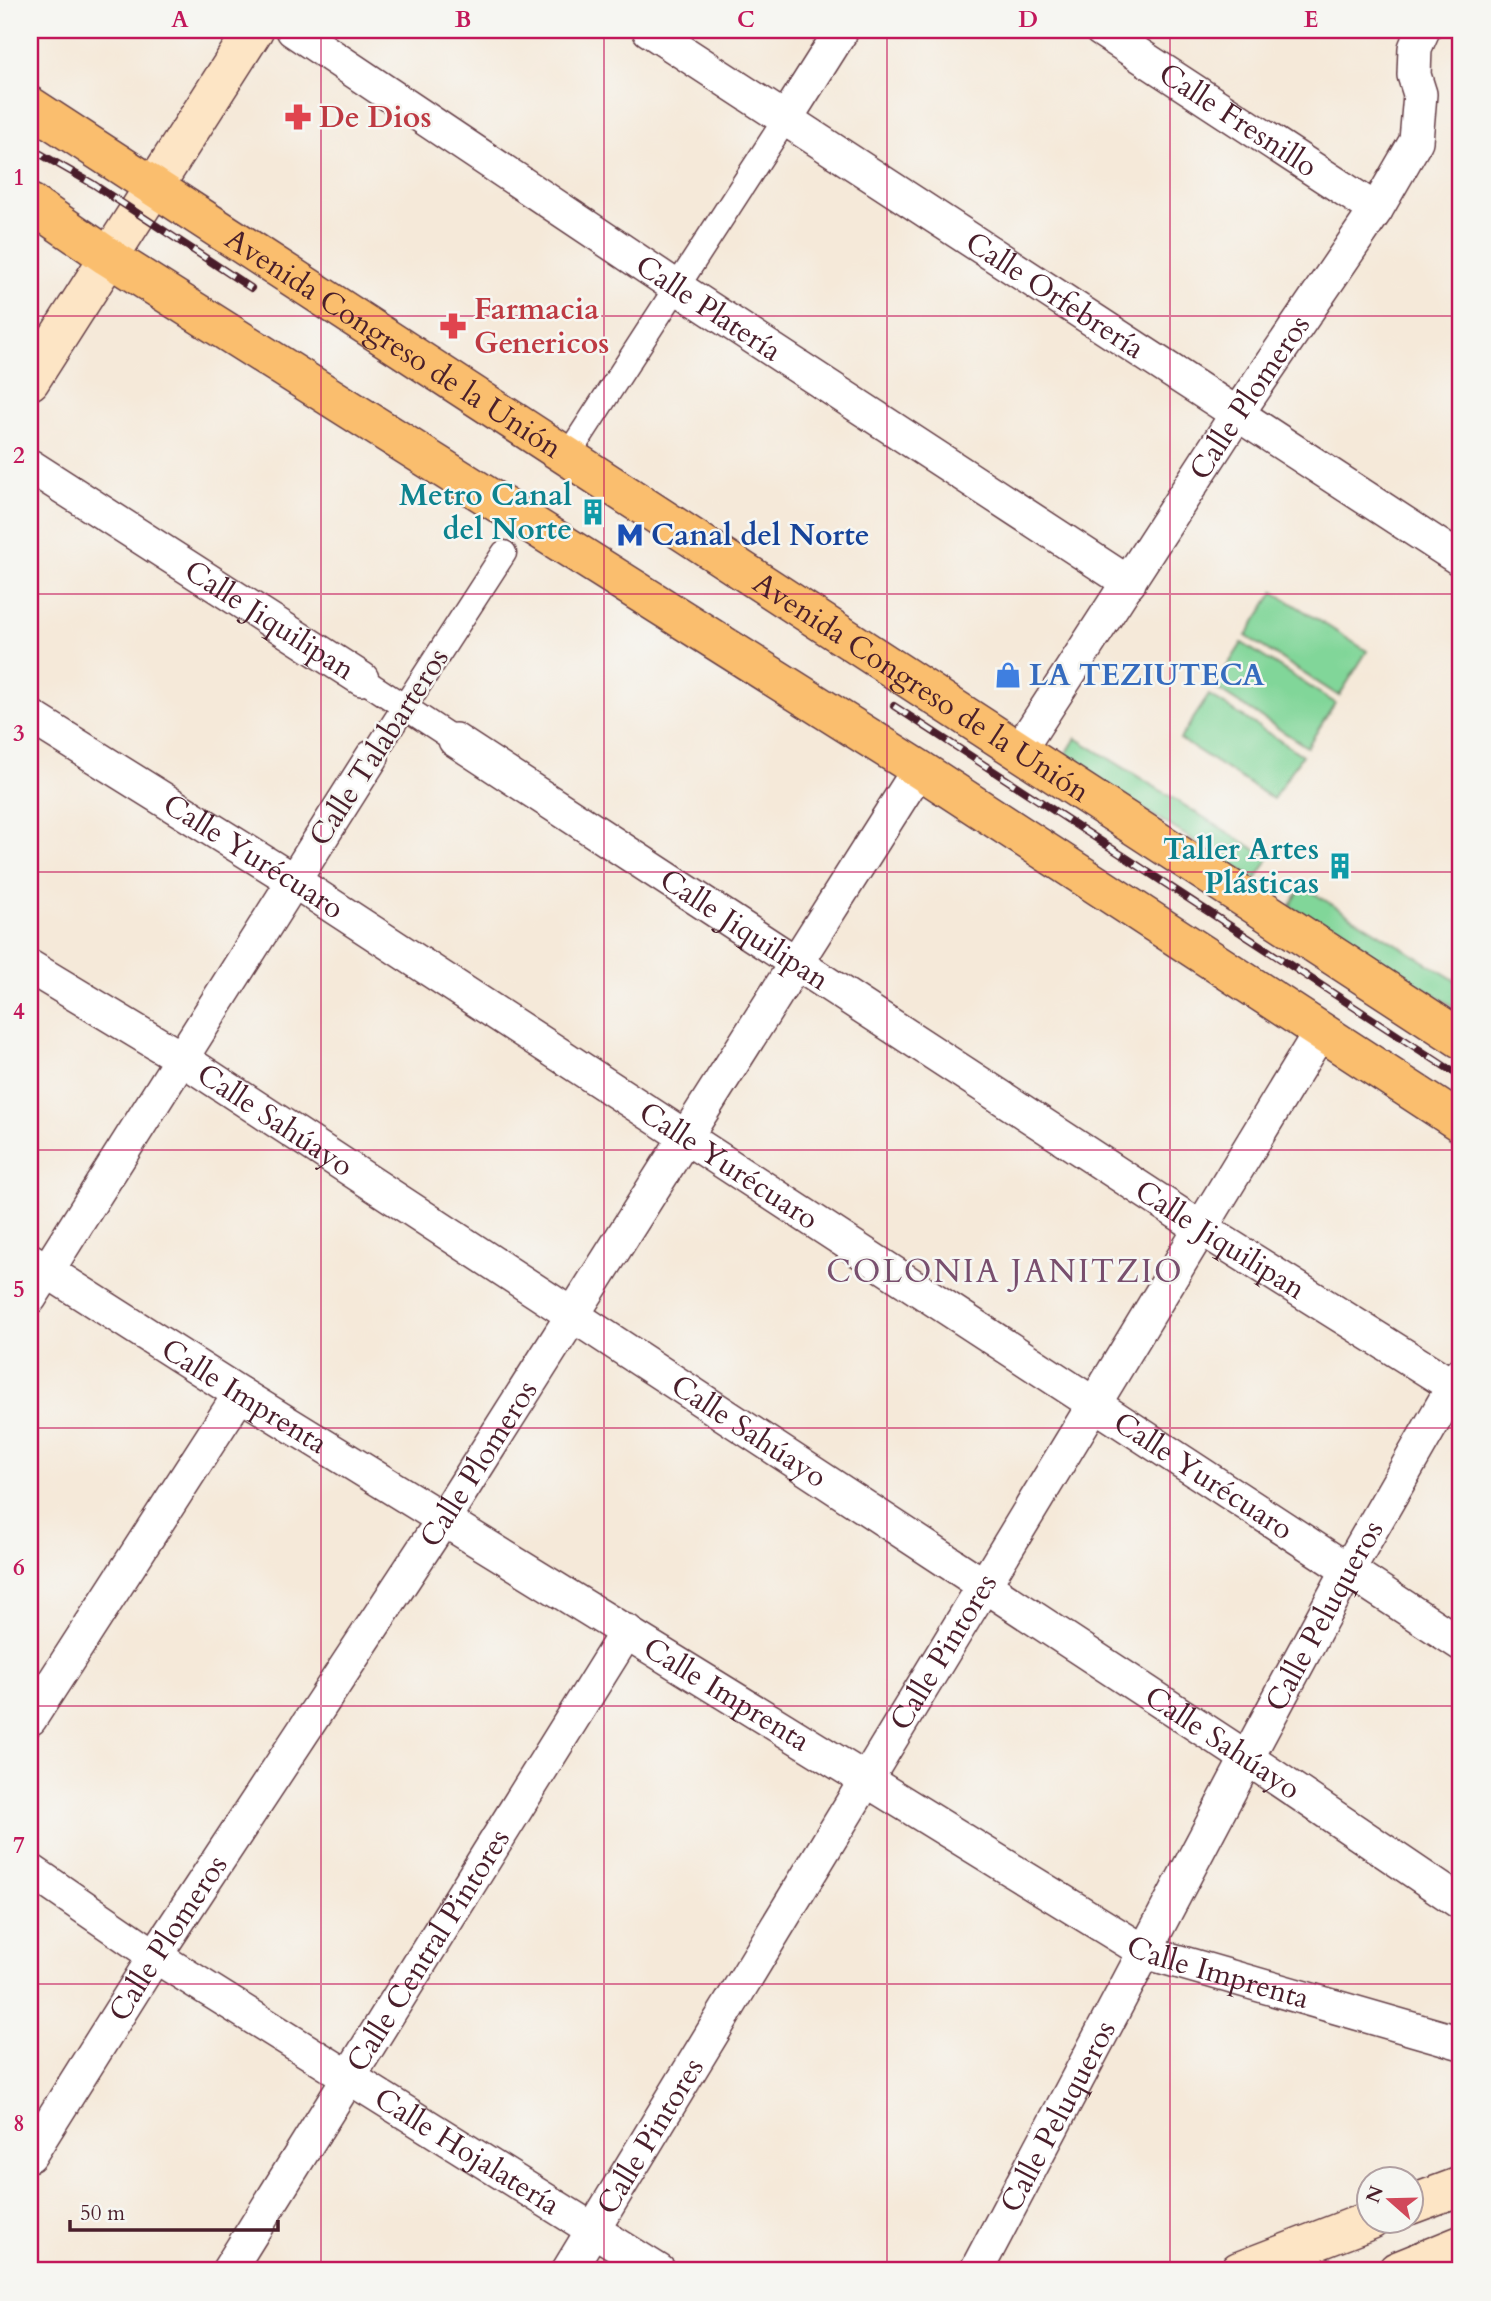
<svg xmlns="http://www.w3.org/2000/svg" width="1491" height="2301" viewBox="0 0 1491 2301" font-family="Cardo,serif">
	<rect width="100%" height="100%" fill="#f6f6f2"/>
	<filter id="ink" filterUnits="userSpaceOnUse"><feTurbulence type="fractalNoise" baseFrequency=".0143" numOctaves="2"/><feDisplacementMap in="SourceGraphic" scale="14" xChannelSelector="R" yChannelSelector="G"/><feConvolveMatrix kernelMatrix="1 2 1 2 8 2 1 2 1" color-interpolation-filters="sRGB"/></filter>
	<filter id="wash" filterUnits="userSpaceOnUse"><feTurbulence type="fractalNoise" baseFrequency=".00686" numOctaves="4" result="noise"/><feDisplacementMap in="SourceGraphic" scale="28" xChannelSelector="R" yChannelSelector="G"/><feGaussianBlur stdDeviation="1.57" result="paint"/><feColorMatrix in="noise" values="0 0 0 0 0 0 0 0 0 0 0 0 0 0 0 0 0 1.4 0 .05"/><feComposite in="paint" operator="in"/></filter>
	<g filter="url(#wash)">
		<rect width="100%" height="100%" fill="#f5e9d9"/>
		<g fill="#81d699" stroke="#667a62" stroke-width="2">
			<polygon points="1274,592 1367,651 1339,696 1246,636"/>
			<polygon points="1242,643 1335,703 1307,747 1214,687"/>
			<polygon points="1209,695 1302,755 1273,799 1180,739"/>
			<polygon points="1076,738 1269,858 1256,879 1063,759"/>
			<polygon points="1302,886 1461,984 1461,1011 1290,906"/>
		</g>
	</g>
	<g filter="url(#ink)">
		<g fill="none" stroke-linecap="round" stroke-linejoin="round">
			<g stroke="#643d45" stroke-width="27">
				<g id="pedestrian">
					<polyline points="568,455 785,120"/>
					<polyline points="362,679 455,740"/>
					<polyline points="372,757 504,553"/>
				</g>
			</g>
			<g stroke="#643d45" stroke-width="36">
				<g id="minor">
					<path id="s1" d="M293,30L681,290L1129,583"/>
					<path id="s2" d="M649,30L1461,560"/>
					<path id="s3" d="M1101,30L1376,210"/>
					<polyline points="785,120 842,30"/>
					<path id="s4" d="M30,466L362,679"/>
					<path id="s5" d="M30,716L294,881L1461,1644"/>
					<path id="s6" d="M455,740L1201,1228L1461,1391"/>
					<path id="s7" d="M1020,749L1237,414L1376,210L1416,141L1420,94L1414,75L1415,48L1423,30"/>
					<path id="s8" d="M30,967L181,1058L1247,1758L1461,1903"/>
					<path id="s9" d="M30,1260L240,1394L1145,1952L1461,2043"/>
					<polyline points="30,1298 372,757"/>
					<polyline points="30,1719 240,1394"/>
					<path id="s10" d="M30,1870L155,1956L659,2271"/>
					<path id="s11" d="M30,2155L155,1956L444,1518L919,769"/>
					<path id="s12" d="M228,2271L627,1631"/>
					<path id="s13" d="M568,2271C819,1858 1068,1444 1320,1032"/>
					<path id="s14" d="M976,2271L1247,1758L1348,1570L1461,1373"/>
				</g>
			</g>
			<g stroke="#643d45" stroke-width="41">
				<g id="secondary">
					<polyline points="30,381 254,30"/>
					<polyline points="1410,2205 1461,2186"/>
					<polyline points="1239,2271 1371,2220"/>
					<polyline points="1397,2271 1461,2245"/>
				</g>
			</g>
			<g stroke="#643d45" stroke-width="41">
				<g id="primary">
					<path id="s15" d="M30,106L1461,1039"/>
					<polyline points="30,203 107,256 919,769 1461,1123"/>
				</g>
			</g>
			<use href="#pedestrian" stroke="#fff" stroke-width="24"/>
			<use href="#minor" stroke="#fff" stroke-width="33"/>
			<use href="#secondary" stroke="#fde5c5" stroke-width="38"/>
			<use href="#primary" stroke="#fabe6e" stroke-width="38"/>
			<g stroke="#4a1f2b" stroke-width="8">
				<g id="rail">
					<polyline points="30,148 93,184 251,288"/>
					<polyline points="894,706 1461,1077"/>
				</g>
			</g>
			<use href="#rail" stroke="#f6f6f2" stroke-width="5" stroke-dasharray="16" stroke-linecap="butt"/>
		</g>
	</g>
	<path fill="none" stroke="#c2185b" stroke-width="2" stroke-opacity="0.55" d="M321,30V2271M604,30V2271M887,30V2271M1170,30V2271M30,316H1461M30,594H1461M30,872H1461M30,1150H1461M30,1428H1461M30,1706H1461M30,1984H1461"/>
	<defs>
		<g id="pharmacy-bare" transform="scale(2.1)"><path d="M-2-6h4v4h4v4h-4v4h-4v-4h-4v-4h4Z" fill="#e0444e" stroke="#f6f6f2" stroke-width="2.5" paint-order="stroke"/></g>
		<g id="building-bare" transform="scale(2.1)"><path d="M-4-6H4V6H1V3H-1V6H-4ZM-2.5-4.3h1.7v1.8h-1.7ZM.8-4.3h1.7v1.8H.8ZM-2.5-1h1.7V.8h-1.7ZM.8-1h1.7V.8H.8Z" fill="#0f9aa8" stroke="#f6f6f2" stroke-width="2.5" paint-order="stroke"/></g>
		<g id="metro-bare" transform="scale(2.1)"><path d="M-5.5 5V-5H-3L0 0L3-5H5.5V5H3V-.5L0 4L-3-.5V5Z" fill="#1a4fb4" stroke="#f6f6f2" stroke-width="2.5" paint-order="stroke"/></g>
		<g id="shop-bare" transform="scale(2.1)"><path d="M-5-2.5h2.3a2.7 3.5 0 0 1 5.4 0H5L5.5 6h-11ZM-1.5-2.5h3a1.5 2.3 0 0 0-3 0Z" fill="#3f7fe0" stroke="#f6f6f2" stroke-width="2.5" paint-order="stroke"/></g>
	</defs>
	<g fill-rule="evenodd">
		<use href="#pharmacy-bare" x="298" y="117"/>
		<use href="#pharmacy-bare" x="453" y="326"/>
		<use href="#building-bare" x="593" y="512"/>
		<use href="#metro-bare" x="630" y="535"/>
		<use href="#shop-bare" x="1008" y="675"/>
		<use href="#building-bare" x="1340" y="866"/>
	</g>
	<g text-anchor="middle" dominant-baseline="central" stroke-width="5" stroke-linejoin="round" paint-order="stroke">
		<g font-size="30" font-weight="bold" fill="#be3a42" stroke="#f6f6f2" text-anchor="start">
			<text x="319" y="117">De Dios</text>
			<text x="474" y="309">Farmacia<tspan x="474" dy="34">Genericos</tspan></text>
		</g>
		<g font-size="30" fill="#4a1f2b" stroke="#f6f6f2">
			<text stroke="none"><textPath href="#s3" startOffset="164">Calle Fresnillo</textPath></text>
			<text stroke="none"><textPath href="#s2" startOffset="485">Calle Orfebrería</textPath></text>
			<text stroke="none"><textPath href="#s1" startOffset="500">Calle Platería</textPath></text>
			<text stroke="none"><textPath href="#s15" startOffset="434">Avenida Congreso de la Unión</textPath></text>
			<text stroke="none"><textPath href="#s7" startOffset="420">Calle Plomeros</textPath></text>
			<text stroke="none"><textPath href="#s4" startOffset="285">Calle Jiquilipan</textPath></text>
			<text stroke="none"><textPath href="#s15" startOffset="1064">Avenida Congreso de la Unión</textPath></text>
			<text transform="translate(379 747) rotate(-57)">Calle Talabarteros</text>
			<text stroke="none"><textPath href="#s5" startOffset="264">Calle Yurécuaro</textPath></text>
			<text stroke="none"><textPath href="#s6" startOffset="346">Calle Jiquilipan</textPath></text>
			<text stroke="none"><textPath href="#s8" startOffset="289">Calle Sahúayo</textPath></text>
			<text stroke="none"><textPath href="#s5" startOffset="831">Calle Yurécuaro</textPath></text>
			<text stroke="none"><textPath href="#s6" startOffset="914">Calle Jiquilipan</textPath></text>
			<text stroke="none"><textPath href="#s9" startOffset="254">Calle Imprenta</textPath></text>
			<text stroke="none"><textPath href="#s8" startOffset="856">Calle Sahúayo</textPath></text>
			<text stroke="none"><textPath href="#s11" startOffset="824">Calle Plomeros</textPath></text>
			<text stroke="none"><textPath href="#s5" startOffset="1398">Calle Yurécuaro</textPath></text>
			<text stroke="none"><textPath href="#s14" startOffset="742">Calle Peluqueros</textPath></text>
			<text stroke="none"><textPath href="#s13" startOffset="724">Calle Pintores</textPath></text>
			<text stroke="none"><textPath href="#s9" startOffset="821">Calle Imprenta</textPath></text>
			<text stroke="none"><textPath href="#s8" startOffset="1423">Calle Sahúayo</textPath></text>
			<text stroke="none"><textPath href="#s11" startOffset="257">Calle Plomeros</textPath></text>
			<text stroke="none"><textPath href="#s12" startOffset="378">Calle Central Pintores</textPath></text>
			<text stroke="none"><textPath href="#s9" startOffset="1388">Calle Imprenta</textPath></text>
			<text stroke="none"><textPath href="#s14" startOffset="175">Calle Peluqueros</textPath></text>
			<text stroke="none"><textPath href="#s13" startOffset="158">Calle Pintores</textPath></text>
			<text stroke="none"><textPath href="#s10" startOffset="520">Calle Hojalatería</textPath></text>
		</g>
		<g font-size="30" font-weight="bold" fill="#0d838f" stroke="#f6f6f2" text-anchor="end">
			<text x="572" y="495">Metro Canal<tspan x="572" dy="34">del Norte</tspan></text>
			<text x="1319" y="849">Taller Artes<tspan x="1319" dy="34">Plásticas</tspan></text>
		</g>
		<g font-size="30" font-weight="bold" fill="#164399" stroke="#f6f6f2" text-anchor="start">
			<text x="651" y="535">Canal del Norte</text>
		</g>
		<g font-size="30" font-weight="bold" fill="#366cbe" stroke="#f6f6f2" text-anchor="start">
			<text x="1029" y="675">LA TEZIUTECA</text>
		</g>
		<g font-size="32" letter-spacing="2" fill="#794f6e" stroke="#f6f6f2">
			<text x="1005" y="1272">COLONIA JANITZIO</text>
		</g>
	</g>
	<rect width="1491" height="2301" fill="none" stroke="#f6f6f2" stroke-width="77"/>
	<g transform="translate(1390 2200) rotate(290)"><circle r="33" fill="#f6f6f2" stroke="#b1a0a2" stroke-width="2"/>
	<path d="M0-5L12 26L0 18L-12 26Z" fill="#d1495b"/>
	<text y="-10" font-size="19" font-weight="bold" text-anchor="middle" fill="#4a1f2b">N</text>
	</g>
	<path d="M70 2220v10h208v-10" fill="none" stroke="#4a1f2b" stroke-width="3.5"/>
	<text x="80" y="2220" font-size="21" fill="#4a1f2b" stroke="#f6f6f2" stroke-width="5" paint-order="stroke">50 m</text>
	<rect x="38" y="38" width="1414" height="2224" fill="none" stroke="#c2185b" stroke-width="2.5"/>
	<g font-size="23" text-anchor="middle" font-weight="bold" fill="#c2185b">
		<text x="180" y="27">A</text>
		<text x="463" y="27">B</text>
		<text x="746" y="27">C</text>
		<text x="1028" y="27">D</text>
		<text x="1311" y="27">E</text>
		<text x="19" y="185">1</text>
		<text x="19" y="463">2</text>
		<text x="19" y="741">3</text>
		<text x="19" y="1019">4</text>
		<text x="19" y="1297">5</text>
		<text x="19" y="1575">6</text>
		<text x="19" y="1853">7</text>
		<text x="19" y="2131">8</text>
	</g>
</svg>
